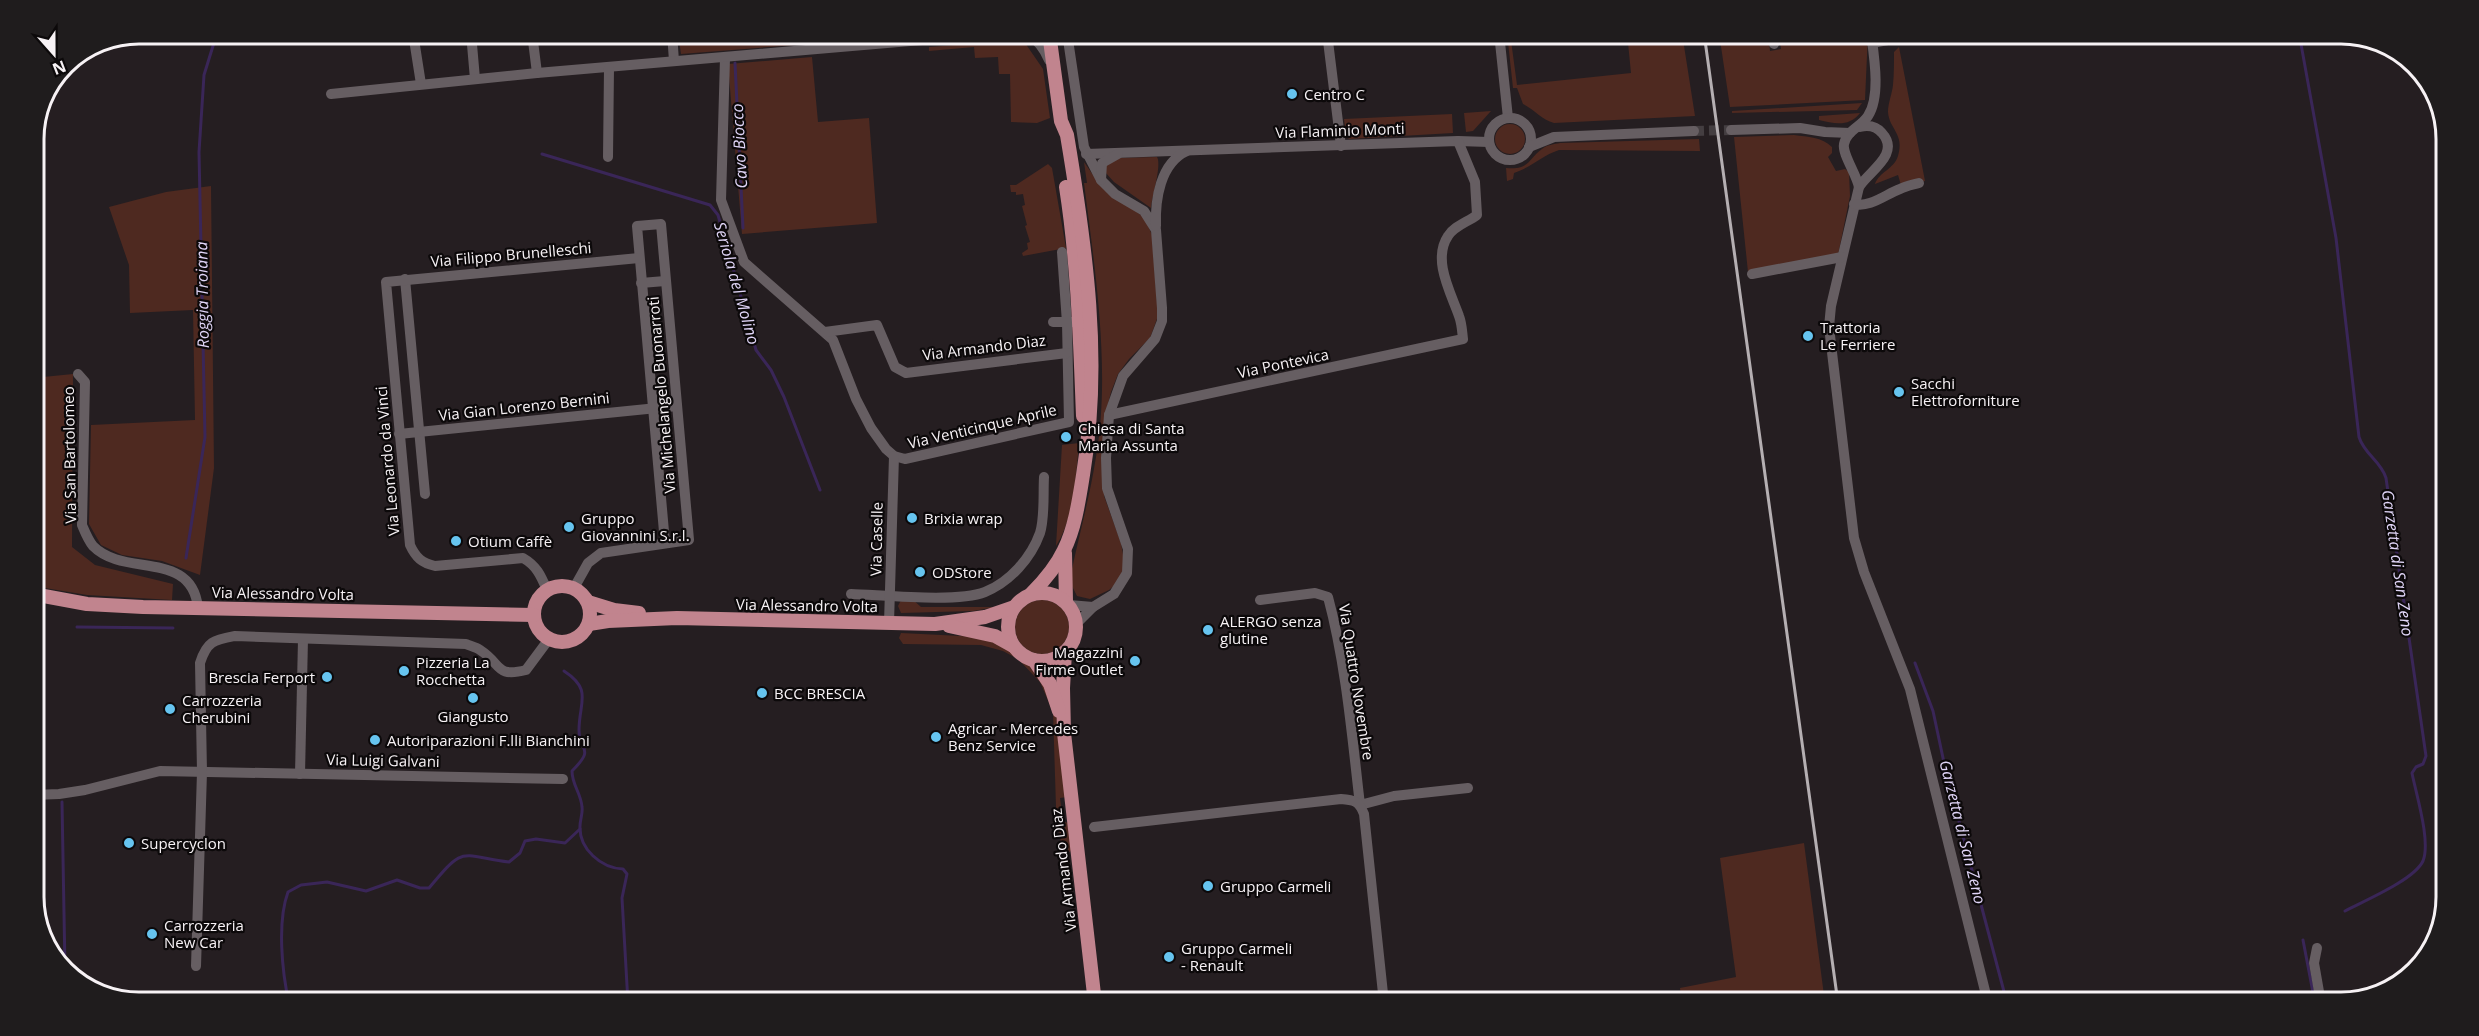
<svg xmlns="http://www.w3.org/2000/svg" width="2479" height="1036" viewBox="0 0 2479 1036" font-family="'Open Sans',sans-serif">
	<rect width="100%" height="100%" fill="#251e21"/>
	<g fill="#4e2920">
		<polygon points="678,33 799,33 800,41 795,45 681,54"/>
		<polygon points="814,33 916,33 818,42 815,40"/>
		<path d="M1507,33H1510L1517,85L1631,73L1627,33H1682L1695,116L1554,123C1542,120 1535,110 1523,104L1517,88H1513Z"/>
		<polygon points="1719,33 1768,33 1770,51 1781,49 1779,33 1868,33 1865,100 1730,107"/>
		<polygon points="1023,40 1043,69 1050,118 1037,123 1011,122 1010,74 999,74 998,57 975,58 974,47 929,51 929,47"/>
		<path d="M1899,47L1925,181L1901,185L1898,175L1875,184C1879,172 1894,169 1898,156C1905,134 1889,129 1888,112C1888,103 1892,94 1893,85C1894,74 1894,63 1894,52Z"/>
		<polygon points="812,57 818,122 869,118 877,223 742,234 728,64"/>
		<polygon points="1862,103 1857,110 1732,113 1732,111"/>
		<polygon points="1491,111 1473,131 1466,132 1464,113"/>
		<path d="M1860,113C1849,127 1835,124 1819,120V116Z"/>
		<polygon points="1452,114 1453,133 1349,139 1346,136 1344,119"/>
		<circle cx="1510" cy="139" r="15"/>
		<path d="M1794,135C1808,137 1822,137 1832,147V153L1828,157L1836,171L1845,169L1849,172L1850,196L1838,255L1748,272L1734,137Z"/>
		<path d="M1699,139L1700,151L1559,150C1541,156 1532,167 1514,173L1513,179L1507,181L1506,168C1530,170 1527,160 1542,149C1546,145 1555,144 1560,143Z"/>
		<path d="M1157,157C1162,165 1152,196 1151,208L1114,182L1105,172V164L1115,158Z"/>
		<path d="M1084,162L1100,185L1145,218L1152,235L1158,316L1150,338L1129,359L1118,374L1111,392L1105,416L1104,496L1121,543L1125,566L1116,584L1109,590L1090,599L1077,596L1071,584L1072,569C1080,532 1090,495 1096,457C1111,371 1095,270 1084,183H1087Z"/>
		<polygon points="1048,164 1052,168 1066,248 1023,256 1022,253 1028,249 1027,243 1030,242 1025,226 1027,225 1022,206 1025,205 1023,194 1016,195 1016,192 1011,192 1010,185 1016,185"/>
		<polygon points="211,186 214,468 200,575 162,561 122,555 101,545 89,524 91,425 195,420 193,310 130,313 129,265 109,207 166,192"/>
		<polygon points="73,374 72,547 95,565 173,584 172,600 87,595 33,586 33,378"/>
		<path d="M1079,443C1076,476 1074,518 1056,546L1062,445Z"/>
		<polygon points="912,599 921,607 996,607 973,611 901,613 898,606 901,600"/>
		<circle cx="1042" cy="627" r="27"/>
		<polygon points="901,633 981,637 1007,647 1019,659 1038,671 1058,721 1067,797 1060,798 1063,821 1070,824 1072,848 1070,852 1062,851 1056,807 1053,712 1040,682 1018,659 1003,651 981,645 903,644 899,638"/>
		<polygon points="1804,843 1825,1003 1682,1003 1680,988 1736,977 1720,858"/>
	</g>
	<g fill="none" stroke-linecap="round" stroke-linejoin="round">
		<g stroke="#3a2658" stroke-width="3">
			<path d="M2299,33L2336,238L2359,437C2364,454 2381,461 2386,478L2426,756L2423,764L2416,767L2412,773C2416,794 2431,841 2423,861C2414,880 2364,901 2345,911"/>
			<polyline points="735,63 743,228"/>
			<polyline points="542,154 710,205 718,215 756,350 771,370 784,397 820,490"/>
			<polyline points="186,558 205,437 199,152 204,75 217,33"/>
			<polyline points="77,627 173,628"/>
			<polyline points="1915,663 1933,711 1946,772 2007,1003"/>
			<path d="M564,671C593,690 579,702 579,730C579,752 596,747 572,771C572,785 581,793 582,807C583,813 580,820 580,826C579,849 601,868 623,869L627,874L622,898L628,1003"/>
			<polyline points="62,802 65,969"/>
			<polyline points="2303,940 2315,1003"/>
			<path d="M289,1003C282,972 277,922 288,892L301,885L327,882L366,891L397,880L420,888H429C465,845 458,855 509,862L520,853L525,841L536,839L565,843L580,829"/>
		</g>
		<polyline stroke="#443e41" stroke-width="10" stroke-dasharray="10 5" stroke-linecap="butt" points="1694,131 1731,130"/>
		<g stroke="#665e62" stroke-width="10">
			<polyline points="413,33 421,84"/>
			<polyline points="471,33 475,79"/>
			<polyline points="532,33 537,73"/>
			<polyline points="672,33 674,61"/>
			<polyline points="809,33 810,49"/>
			<path d="M1027,33C1038,40 1044,48 1049,60"/>
			<polyline points="1067,33 1084,147 1101,180 1115,194 1144,211 1156,230 1162,308 1162,321 1155,339 1123,376 1109,415 1106,458 1107,488 1128,549 1127,573 1114,594 1093,607 1076,624"/>
			<polyline points="1327,33 1341,146"/>
			<polyline points="1499,33 1508,118"/>
			<polyline points="1773,33 1774,44"/>
			<polyline points="1872,43 1924,33"/>
			<polyline points="725,58 721,200 744,262 833,340 856,399 871,428 886,449 894,456 905,459 1069,422 1067,323 1062,252"/>
			<polyline points="331,94 537,73 922,40 931,36 939,38 992,33"/>
			<circle cx="1510" cy="139" r="21"/>
			<path d="M1860,127C1868,125 1876,126 1882,133C1901,154 1869,171 1859,187L1831,306L1829,327L1854,538L1864,572L1910,689L1988,1003"/>
			<polyline points="1731,130 1800,128 1825,132 1850,133"/>
			<polyline points="1529,147 1554,137 1694,131"/>
			<polyline points="1086,154 1458,141 1489,142"/>
			<polyline points="608,157 609,68"/>
			<polyline points="1101,180 1102,163 1118,154"/>
			<path d="M1859,187C1856,173 1842,154 1844,144C1847,130 1861,127 1868,116C1881,96 1874,56 1871,33"/>
			<path d="M1854,204C1870,208 1886,194 1900,189C1906,186 1912,185 1919,183"/>
			<path d="M1156,226C1155,200 1160,163 1187,151"/>
			<polyline points="1752,274 1842,257"/>
			<polyline points="405,279 425,494"/>
			<polyline points="641,283 665,281"/>
			<polyline points="1053,322 1074,322"/>
			<polyline points="825,332 877,325 895,367 906,373 1067,353"/>
			<path d="M78,374L85,382L82,525C85,532 88,540 93,546C124,578 192,549 198,608"/>
			<path d="M1109,415L1463,339C1462,331 1462,324 1459,316C1451,293 1432,260 1448,236C1454,226 1468,222 1477,215L1475,182L1458,141"/>
			<polyline points="399,434 677,406"/>
			<polyline points="574,588 588,563 601,553 689,540 661,224 637,226 665,543"/>
			<path d="M547,590C541,576 537,566 523,558L435,566C422,563 416,558 410,545L386,282L639,258"/>
			<path d="M851,594C883,595 957,603 985,592C1010,582 1031,558 1040,533C1045,517 1043,494 1044,477"/>
			<path d="M1260,600L1315,593L1328,597C1346,664 1352,736 1360,805L1394,796L1468,788"/>
			<polyline points="1069,605 1093,607"/>
			<polyline points="889,623 894,456"/>
			<polyline points="300,774 303,639"/>
			<polyline points="33,795 59,794 85,790 160,771 563,779"/>
			<path d="M1094,827L1341,799C1354,800 1359,801 1364,814L1384,1003"/>
			<polyline points="2317,948 2314,963 2321,1003"/>
			<path d="M196,966L202,772L200,663C207,641 214,640 235,636L466,644C470,646 476,647 480,650C502,664 495,678 526,670L549,639"/>
		</g>
		<g stroke="#c1848e" stroke-width="14">
			<path d="M1066,187C1078,264 1080,340 1083,416"/>
			<polyline points="1065,553 1066,602"/>
			<circle cx="562" cy="614" r="28"/>
			<circle cx="1042" cy="627" r="34"/>
			<polyline points="33,594 87,604 143,607 534,615"/>
			<path d="M1031,594C1044,581 1056,567 1064,550C1075,528 1079,500 1083,475C1102,361 1086,248 1067,135L1061,121L1049,33"/>
			<polyline points="588,602 614,610 639,613"/>
			<polyline points="589,624 608,621 677,618 935,624 985,617 1014,607"/>
			<polyline points="949,626 995,636 1013,646"/>
			<polyline points="1065,652 1063,688 1064,733 1095,1003"/>
			<polyline points="1034,660 1050,684 1059,711"/>
		</g>
		<polyline stroke="#b5afb2" stroke-width="3" points="1704,33 1838,1003"/>
	</g>
	<g fill="#66c4ef" stroke="#0c090a" stroke-width="2">
		<circle cx="1292" cy="94" r="6"/>
		<circle cx="1808" cy="336" r="6"/>
		<circle cx="1899" cy="392" r="6"/>
		<circle cx="1066" cy="437" r="6"/>
		<circle cx="912" cy="518" r="6"/>
		<circle cx="569" cy="527" r="6"/>
		<circle cx="456" cy="541" r="6"/>
		<circle cx="920" cy="572" r="6"/>
		<circle cx="1208" cy="630" r="6"/>
		<circle cx="1135" cy="661" r="6"/>
		<circle cx="404" cy="671" r="6"/>
		<circle cx="327" cy="677" r="6"/>
		<circle cx="762" cy="693" r="6"/>
		<circle cx="473" cy="698" r="6"/>
		<circle cx="170" cy="709" r="6"/>
		<circle cx="936" cy="737" r="6"/>
		<circle cx="375" cy="740" r="6"/>
		<circle cx="129" cy="843" r="6"/>
		<circle cx="1208" cy="886" r="6"/>
		<circle cx="152" cy="934" r="6"/>
		<circle cx="1169" cy="957" r="6"/>
	</g>
	<g text-anchor="middle" dominant-baseline="central" stroke-width="4.5" stroke-linejoin="round" paint-order="stroke">
		<g font-size="15" fill="#f7f2f5" stroke="#0c090a" text-anchor="start">
			<text x="1304" y="94">Centro C</text>
			<text x="1820" y="327">Trattoria<tspan x="1820" dy="17">Le Ferriere</tspan></text>
			<text x="1911" y="383">Sacchi<tspan x="1911" dy="17">Elettroforniture</tspan></text>
			<text x="1078" y="428">Chiesa di Santa<tspan x="1078" dy="17">Maria Assunta</tspan></text>
			<text x="581" y="518">Gruppo<tspan x="581" dy="17">Giovannini S.r.l.</tspan></text>
			<text x="924" y="518">Brixia wrap</text>
			<text x="468" y="541">Otium Caffè</text>
			<text x="932" y="572">ODStore</text>
			<text x="1220" y="621">ALERGO senza<tspan x="1220" dy="17">glutine</tspan></text>
			<text x="1123" y="652" text-anchor="end">Magazzini<tspan x="1123" dy="17">Firme Outlet</tspan></text>
			<text x="416" y="662">Pizzeria La<tspan x="416" dy="17">Rocchetta</tspan></text>
			<text x="315" y="677" text-anchor="end">Brescia Ferport</text>
			<text x="774" y="693">BCC BRESCIA</text>
			<text x="182" y="700">Carrozzeria<tspan x="182" dy="17">Cherubini</tspan></text>
			<text x="473" y="716" text-anchor="middle">Giangusto</text>
			<text x="948" y="728">Agricar - Mercedes<tspan x="948" dy="17">Benz Service</tspan></text>
			<text x="387" y="740">Autoriparazioni F.lli Bianchini</text>
			<text x="141" y="843">Supercyclon</text>
			<text x="1220" y="886">Gruppo Carmeli</text>
			<text x="164" y="925">Carrozzeria<tspan x="164" dy="17">New Car</tspan></text>
			<text x="1181" y="948">Gruppo Carmeli<tspan x="1181" dy="17">- Renault</tspan></text>
		</g>
		<g font-size="15" fill="#f7f2f5" stroke="#0c090a">
			<text transform="translate(1340 130) rotate(-2)">Via Flaminio Monti</text>
			<text transform="translate(511 254) rotate(-5)">Via Filippo Brunelleschi</text>
			<text transform="translate(984 347) rotate(-7)">Via Armando Diaz</text>
			<text transform="translate(1283 363) rotate(-12)">Via Pontevica</text>
			<text transform="translate(661 395) rotate(-95)">Via Michelangelo Buonarroti</text>
			<text transform="translate(524 406) rotate(-6)">Via Gian Lorenzo Bernini</text>
			<text transform="translate(982 426) rotate(-13)">Via Venticinque Aprile</text>
			<text transform="translate(69 455) rotate(-91)">Via San Bartolomeo</text>
			<text transform="translate(387 461) rotate(-95)">Via Leonardo da Vinci</text>
			<text transform="translate(876 539) rotate(-89)">Via Caselle</text>
			<text transform="translate(283 593) rotate(1)">Via Alessandro Volta</text>
			<text transform="translate(807 605) rotate(1)">Via Alessandro Volta</text>
			<text transform="translate(1357 682) rotate(81)">Via Quattro Novembre</text>
			<text transform="translate(383 760) rotate(1)">Via Luigi Galvani</text>
			<text transform="translate(1063 870) rotate(-97)">Via Armando Diaz</text>
		</g>
		<g font-size="16" font-style="italic" fill="#e0d5f7" stroke="#0c090a">
			<text transform="translate(739 146) rotate(-93)">Cavo Biocco</text>
			<text transform="translate(737 283) rotate(74)">Seriola del Molino</text>
			<text transform="translate(202 295) rotate(-91)">Roggia Troiana</text>
			<text transform="translate(2398 563) rotate(82)">Garzetta di San Zeno</text>
			<text transform="translate(1963 832) rotate(76)">Garzetta di San Zeno</text>
		</g>
	</g>
	<path d="M0 0H2479V1036H0ZM139 44H2341A95 95 0 0 1 2436 139V897A95 95 0 0 1 2341 992H139A95 95 0 0 1 44 897V139A95 95 0 0 1 139 44Z" fill="#1f1c1d" fill-rule="evenodd"/>
	<path fill="none" stroke="#f7f2f5" stroke-width="3" d="M139 44H2341A95 95 0 0 1 2436 139V897A95 95 0 0 1 2341 992H139A95 95 0 0 1 44 897V139A95 95 0 0 1 139 44Z"/>
	<g transform="translate(54 54) rotate(159)" stroke="#0c090a" stroke-width="4.5" paint-order="stroke">
	<path d="M0-4.5L10 22L0 15L-10 22Z" fill="#f7f2f5"/>
	<text y="-9" font-size="16" font-weight="bold" text-anchor="middle" fill="#f7f2f5">N</text>
	</g>
</svg>
